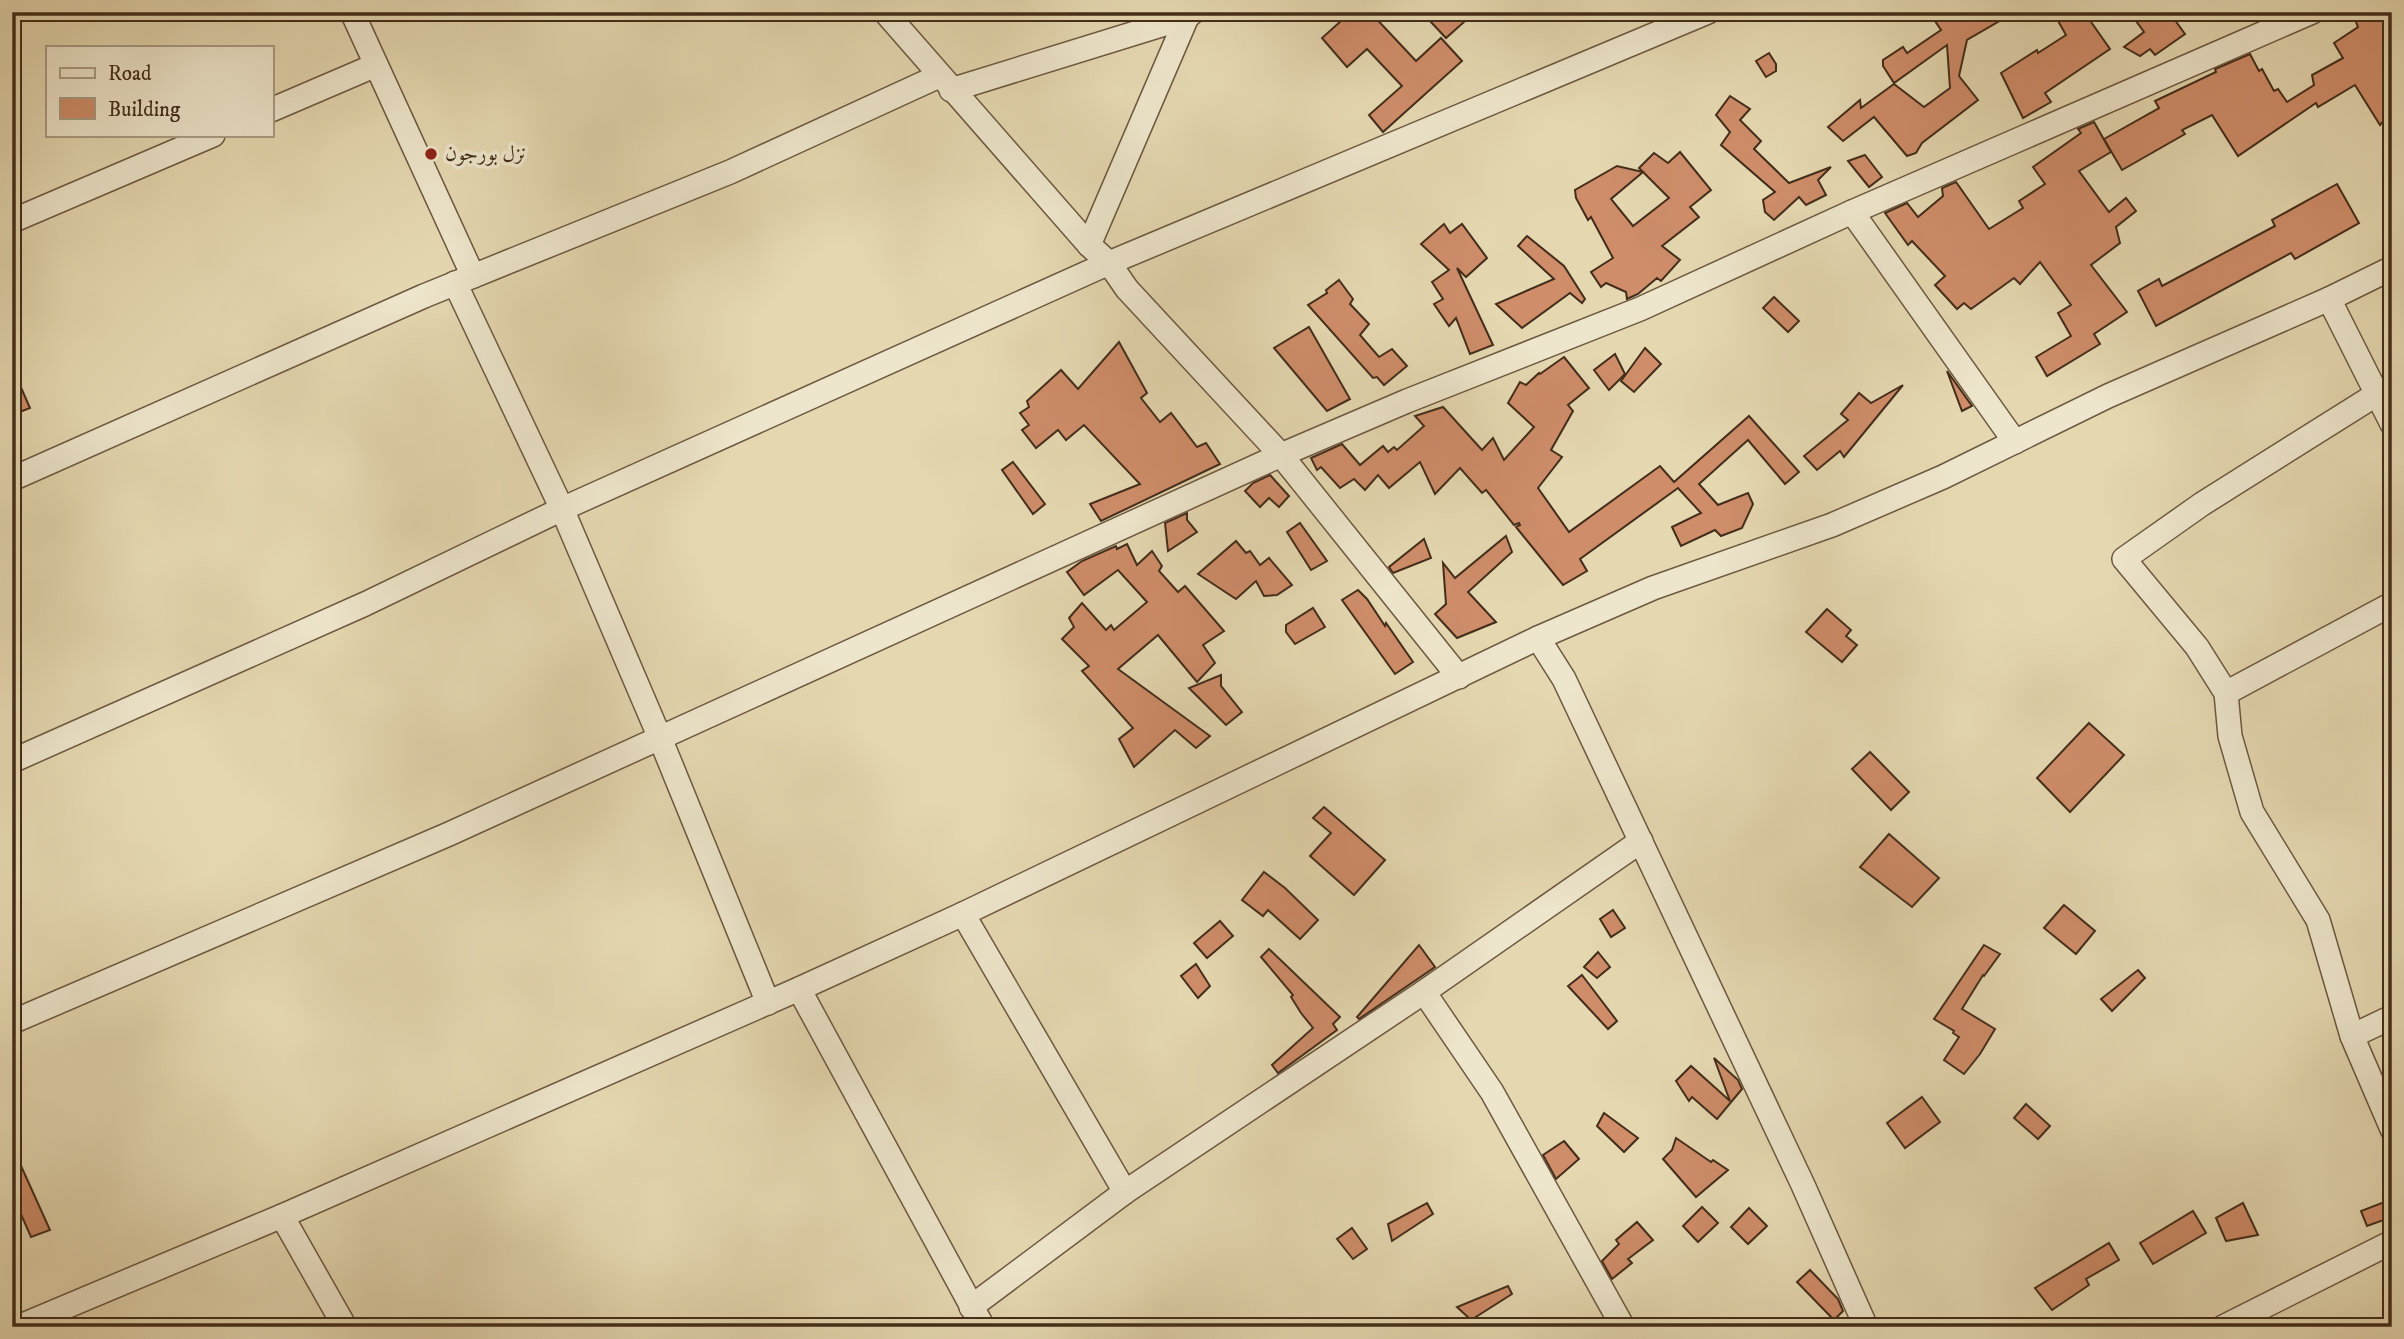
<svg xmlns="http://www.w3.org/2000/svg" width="2404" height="1339" viewBox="0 0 2404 1339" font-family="'IM FELL DW Pica',Amiri,serif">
	<rect width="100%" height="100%" fill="#e5d8b1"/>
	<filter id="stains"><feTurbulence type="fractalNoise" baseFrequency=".00286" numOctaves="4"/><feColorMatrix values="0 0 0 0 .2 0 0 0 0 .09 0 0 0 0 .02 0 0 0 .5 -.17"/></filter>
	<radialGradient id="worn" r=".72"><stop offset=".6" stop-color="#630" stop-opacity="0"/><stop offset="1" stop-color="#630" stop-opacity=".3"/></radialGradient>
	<g fill="#cf8d6a" stroke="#432d1a" stroke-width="2">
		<polygon points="1351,12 1370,12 1416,61 1441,38 1462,61 1383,132 1369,115 1402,86 1367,49 1347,67 1322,38"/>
		<polygon points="1437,12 1455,12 1464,22 1446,38 1429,20"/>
		<polygon points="1929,12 2015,12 1967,40 1959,76 1978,100 1922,143 1916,153 1907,156 1874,117 1843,141 1828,127 1860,100 1861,108 1894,84 1924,107 1950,88 1947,45 1894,83 1883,66 1883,60 1903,47 1907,53 1941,30"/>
		<polygon points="2053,12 2084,12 2110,49 2045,93 2051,102 2023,118 2001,73 2037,50 2038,53 2066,35"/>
		<polygon points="2148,12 2169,12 2185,34 2155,55 2150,49 2140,56 2124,47 2144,32 2136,21"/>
		<polygon points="2352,12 2392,12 2392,110 2380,125 2355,85 2318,107 2316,103 2238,156 2212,115 2182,130 2185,134 2122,170 2104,139 2159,108 2155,101 2216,72 2215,69 2250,54 2259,71 2262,69 2274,91 2278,89 2287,102 2314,85 2312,75 2343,58 2334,43 2358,27"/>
		<polygon points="1769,53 1776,64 1776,71 1766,77 1756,61"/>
		<polygon points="1730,96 1750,109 1740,120 1761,141 1754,149 1789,183 1831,167 1818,180 1826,195 1806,205 1799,197 1774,220 1765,212 1763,200 1775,192 1721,145 1730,132 1716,115"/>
		<polygon points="2094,122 2111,152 2079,171 2109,212 2126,198 2136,211 2116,227 2120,243 2091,265 2127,312 2094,334 2100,344 2047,376 2036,357 2071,336 2058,313 2071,305 2040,262 2020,284 2014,278 1971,309 1964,303 1957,309 1935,285 1945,276 1912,241 1908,245 1885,213 1907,203 1918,217 1943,196 1942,188 1956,182 1989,229 2023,208 2019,201 2045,184 2033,167 2081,133 2078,129"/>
		<polygon points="1680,152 1711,190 1690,207 1699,217 1662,246 1680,260 1661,281 1657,278 1638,294 1627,299 1626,292 1606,283 1601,287 1591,272 1613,258 1591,217 1588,220 1576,198 1575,190 1617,166 1643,172 1611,199 1633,226 1669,198 1639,168 1654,153 1668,163"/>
		<polygon points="1865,155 1882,177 1869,187 1848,161"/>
		<polygon points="2337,184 2359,223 2295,259 2291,253 2156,326 2138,291 2159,279 2162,286 2275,226 2272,220"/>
		<polygon points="1444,224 1450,233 1462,224 1487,258 1466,277 1457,268 1493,345 1470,354 1456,318 1449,326 1434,304 1443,299 1432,282 1449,270 1421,244"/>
		<polygon points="1527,236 1564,266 1585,299 1582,303 1570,293 1522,328 1496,304 1554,279 1518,246"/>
		<polygon points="1339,280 1353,299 1350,304 1369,324 1360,335 1379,357 1392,349 1407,366 1384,385 1377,377 1373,378 1308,305 1327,293 1326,290"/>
		<polygon points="1774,297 1799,321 1788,332 1763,308"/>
		<polygon points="1309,327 1350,399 1327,411 1274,348"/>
		<polygon points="1119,342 1147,393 1141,398 1160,422 1171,413 1197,447 1206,443 1220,464 1101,521 1090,504 1140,484 1084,425 1066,440 1058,430 1036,448 1022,430 1029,425 1020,413 1029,407 1027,401 1061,370 1078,389"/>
		<polygon points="1645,348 1661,364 1634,392 1621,381"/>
		<polygon points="1615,354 1625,374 1609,390 1594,370"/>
		<polygon points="1564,357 1589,388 1568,405 1573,411 1551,450 1562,457 1538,488 1569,532 1660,466 1674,482 1749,416 1799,472 1785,484 1748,440 1699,484 1718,505 1748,493 1753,504 1742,528 1721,536 1715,530 1681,546 1672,527 1701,513 1678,488 1580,559 1587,571 1563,585 1516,527 1520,525 1519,523 1514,525 1486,490 1482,493 1460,468 1435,494 1420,462 1389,488 1378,475 1365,490 1354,479 1340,488 1321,467 1317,470 1311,458 1342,444 1360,465 1383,446 1388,452 1394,447 1397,450 1424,426 1415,416 1443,407 1482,450 1493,438 1504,460 1534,427 1508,403 1520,382 1526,385 1539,373 1540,374"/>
		<polygon points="12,367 30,408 12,415"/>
		<polygon points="1947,371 1972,406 1962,411"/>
		<polygon points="1903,385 1844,457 1840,451 1817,470 1804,456 1848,420 1841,414 1859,393 1871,403"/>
		<polygon points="1013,462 1045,504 1033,514 1002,470"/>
		<polygon points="1270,475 1289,496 1279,507 1269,498 1260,507 1245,491 1253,483"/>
		<polygon points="1187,513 1187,520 1197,532 1168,551 1165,523"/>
		<polygon points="1300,523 1327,561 1311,570 1287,532"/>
		<polygon points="1506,536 1512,552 1468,592 1496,622 1457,638 1435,614 1446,604 1443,563 1455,578"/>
		<polygon points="1424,539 1431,558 1393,573 1389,567"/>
		<polygon points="1236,541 1246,553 1250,551 1260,565 1269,558 1292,585 1277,595 1264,596 1256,581 1236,599 1198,574"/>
		<polygon points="1127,544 1137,565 1152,551 1162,566 1159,571 1178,592 1185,586 1224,631 1203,645 1215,663 1197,682 1158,635 1118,669 1210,736 1196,748 1175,730 1134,767 1119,739 1133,728 1082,671 1089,666 1062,639 1074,627 1069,618 1082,603 1106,630 1111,625 1114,630 1147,602 1118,570 1084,595 1067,572 1082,561 1116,546 1117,549"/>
		<polygon points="1358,590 1367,599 1385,626 1386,623 1413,662 1395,674 1342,600"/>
		<polygon points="1313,608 1325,627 1295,644 1286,632 1286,625"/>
		<polygon points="1827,609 1851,630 1846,636 1857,645 1842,662 1806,632"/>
		<polygon points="1221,675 1221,686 1242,712 1226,725 1189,688"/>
		<polygon points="2089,723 2124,755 2070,812 2037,778"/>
		<polygon points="1870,752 1909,792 1891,810 1852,769"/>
		<polygon points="1324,807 1385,860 1354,895 1310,856 1331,833 1313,818"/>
		<polygon points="1889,834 1939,878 1912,907 1860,867"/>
		<polygon points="1264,872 1285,888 1318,920 1300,939 1268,910 1263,916 1242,900"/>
		<polygon points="2064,905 2095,931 2076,954 2044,928"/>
		<polygon points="1613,910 1625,928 1611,937 1600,919"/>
		<polygon points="1220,921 1233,936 1207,958 1194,943"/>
		<polygon points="1419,945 1435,967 1359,1019 1357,1017"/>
		<polygon points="1984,945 2000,954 1984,976 1983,975 1962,1009 1995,1029 1980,1054 1964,1074 1944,1060 1959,1037 1953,1033 1954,1031 1934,1019"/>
		<polygon points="1269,949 1340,1017 1333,1024 1337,1030 1278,1073 1272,1065 1313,1028 1301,1013 1291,997 1293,995 1261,957"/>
		<polygon points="1598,952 1610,967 1597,978 1584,967"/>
		<polygon points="1196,964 1210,986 1198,998 1181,976"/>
		<polygon points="2138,970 2145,978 2112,1011 2101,999"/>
		<polygon points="1582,975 1617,1021 1608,1029 1568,986"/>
		<polygon points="1714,1058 1738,1080 1742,1089 1717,1119 1692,1097 1689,1101 1676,1081 1691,1066 1730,1101"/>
		<polygon points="1922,1097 1940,1122 1905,1148 1887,1123"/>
		<polygon points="2026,1104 2050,1126 2038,1139 2014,1118"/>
		<polygon points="1604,1113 1638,1138 1624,1152 1597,1126"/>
		<polygon points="1676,1138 1711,1162 1713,1160 1728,1170 1696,1197 1663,1159 1672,1150"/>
		<polygon points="1564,1141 1579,1159 1556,1179 1543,1155"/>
		<polygon points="12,1146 50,1230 31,1237 12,1194"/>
		<polygon points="2387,1201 2392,1217 2367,1226 2361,1211"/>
		<polygon points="1427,1203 1433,1214 1392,1241 1388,1224"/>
		<polygon points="2243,1203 2258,1235 2226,1241 2216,1218"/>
		<polygon points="1702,1207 1718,1223 1698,1242 1683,1226"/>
		<polygon points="1749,1208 1767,1226 1748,1244 1731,1227"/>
		<polygon points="2193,1211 2206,1233 2153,1264 2140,1243"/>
		<polygon points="1637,1222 1653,1240 1628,1259 1632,1263 1612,1279 1602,1261 1619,1244 1616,1240"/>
		<polygon points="1352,1228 1367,1249 1353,1259 1337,1239"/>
		<polygon points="2109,1243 2119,1260 2086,1279 2089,1285 2052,1310 2035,1288"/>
		<polygon points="1810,1270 1838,1299 1843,1311 1834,1320 1797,1282"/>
		<polygon points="1508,1286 1512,1294 1471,1320 1457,1307"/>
	</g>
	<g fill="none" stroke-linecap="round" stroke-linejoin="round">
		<g stroke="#6c5840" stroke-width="26">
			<g id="minor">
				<polyline points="352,12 473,276"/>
				<polyline points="885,12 1089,245 1109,263 1127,289 1281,455 1459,677"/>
				<polyline points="951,90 1187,17 1193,12"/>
				<polyline points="271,110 376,65"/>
				<polyline points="1852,212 2015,442"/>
				<polyline points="12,221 213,135"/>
				<polyline points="1089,245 1187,17"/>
				<polyline points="455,283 562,509 660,738 768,1003"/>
				<polyline points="2329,299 2392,424"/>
				<polyline points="2377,394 2202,504 2124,559 2197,647 2226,693 2230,736 2252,812 2318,920 2352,1036 2392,1129"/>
				<polyline points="12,479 424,296 730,172 939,76"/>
				<polyline points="1538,638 1564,679 1803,1185 1866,1327"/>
				<polyline points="2226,693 2392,604"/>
				<polyline points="12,761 365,604 562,509 1109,263 1708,12"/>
				<polyline points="963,914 1125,1192"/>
				<polyline points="799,989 983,1327"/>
				<polyline points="1424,992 1492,1092 1623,1327"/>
				<polyline points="12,1022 449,834 1281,455 1407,401 1640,309 1852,212 2312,12"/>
				<polyline points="2352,1036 2392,1017"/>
				<polyline points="282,1216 345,1327"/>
				<polyline points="971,1307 1125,1192 1424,992 1641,841"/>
				<polyline points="18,1327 282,1216 799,989 963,914 1538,638 1653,588 1832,525 1943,477 2108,396 2329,299 2392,268"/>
				<polyline points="2223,1327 2392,1242"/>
			</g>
		</g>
		<use href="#minor" stroke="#eee6cc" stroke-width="23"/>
	</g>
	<circle fill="#8f2418" stroke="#eee6cc" stroke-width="2.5" cx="431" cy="154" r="7"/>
	<g text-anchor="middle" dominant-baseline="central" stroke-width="7" stroke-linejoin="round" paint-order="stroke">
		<g font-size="21" fill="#432d1a" stroke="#eee6cc" text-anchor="start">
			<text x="445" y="154">نزل بورجون</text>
		</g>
	</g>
	<rect width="2404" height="1339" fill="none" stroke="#e5d8b1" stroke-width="42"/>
	<rect x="14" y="14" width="2376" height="1311" fill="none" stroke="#432d1a" stroke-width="3.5"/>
	<rect x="21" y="21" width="2362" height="1297" fill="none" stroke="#432d1a" stroke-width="2"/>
	<rect x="46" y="46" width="228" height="91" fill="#eee6cc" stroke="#aa9c85" stroke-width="2"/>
	<rect x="60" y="68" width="35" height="10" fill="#eee6cc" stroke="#aa9c85" stroke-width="2"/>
	<text x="108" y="80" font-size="21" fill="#432d1a">Road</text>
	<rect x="60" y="98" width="35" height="21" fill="#cf8d6a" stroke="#aa9c85" stroke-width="2"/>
	<text x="108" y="116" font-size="21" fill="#432d1a">Building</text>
	<rect width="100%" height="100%" filter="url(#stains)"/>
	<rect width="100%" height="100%" fill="url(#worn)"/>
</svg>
